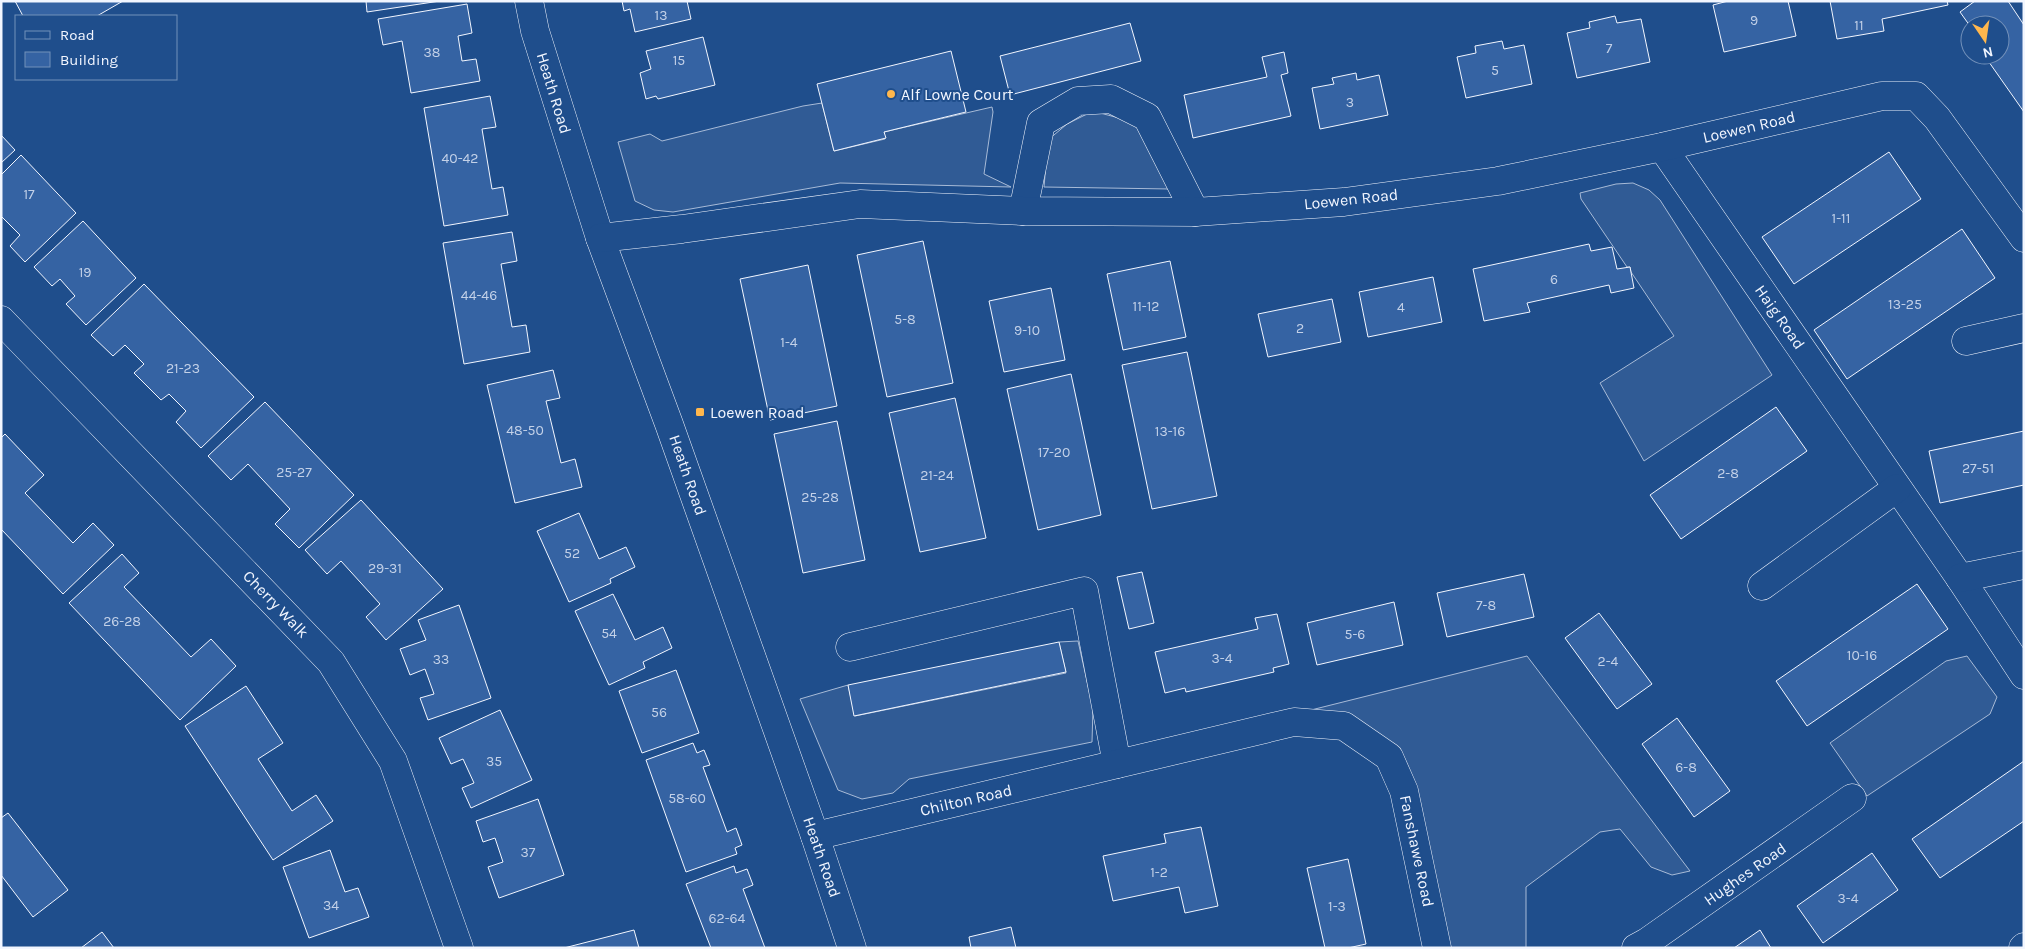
<svg xmlns="http://www.w3.org/2000/svg" width="2025" height="949" viewBox="0 0 2025 949" font-family="Karla,sans-serif">
	<rect width="100%" height="100%" fill="#1f4e8c"/>
	<g fill="#305b95" stroke="#a8bbd7">
		<polygon points="822,103 834,151 885,139 884,132 992,107 993,112 984,174 1011,187 840,183 673,212 654,210 635,201 618,142 650,134 662,141 803,106"/>
		<polygon points="1100,113 1119,118 1135,125 1153,144 1170,189 1044,187 1048,140 1067,124 1087,114"/>
		<polygon points="1633,183 1649,190 1660,200 1772,375 1644,461 1600,383 1674,336 1631,272 1630,267 1627,267 1581,199 1580,193 1616,184"/>
		<polygon points="1078,641 1093,708 1092,742 909,779 893,793 862,799 838,790 800,699 848,685 855,716 1066,673 1059,642"/>
		<polygon points="1527,656 1690,871 1672,875 1651,867 1620,829 1600,832 1526,887 1526,948 1451,948 1413,789 1394,751 1299,713"/>
		<polygon points="1967,656 1997,697 1990,714 1867,796 1830,743 1946,661"/>
	</g>
	<g fill="#3563a3" stroke="#f2f6ff">
		<polygon points="15,1 123,1 97,16 23,16"/>
		<polygon points="366,1 440,1 367,12"/>
		<polygon points="622,1 687,1 691,19 635,32 630,9 624,11"/>
		<polygon points="1728,1 1788,1 1796,36 1724,52 1713,5"/>
		<polygon points="1830,1 1947,1 1948,5 1882,19 1884,31 1837,39"/>
		<polygon points="1975,1 2008,1 2024,25 2024,112 1984,55 2000,55 2000,25 1970,26 1960,12"/>
		<polygon points="467,4 472,33 458,36 462,61 476,59 480,81 411,93 402,41 383,45 378,19"/>
		<polygon points="1615,16 1617,23 1641,19 1650,62 1577,78 1567,33 1590,28 1589,22"/>
		<polygon points="1130,23 1141,61 1010,95 1000,56"/>
		<polygon points="703,37 715,85 658,99 656,96 646,99 640,73 651,69 646,51"/>
		<polygon points="1502,41 1504,49 1524,45 1532,84 1466,98 1457,57 1476,53 1475,46"/>
		<polygon points="951,51 966,112 884,132 886,138 834,151 817,84"/>
		<polygon points="1284,52 1288,73 1281,75 1291,116 1193,138 1184,95 1267,77 1262,57"/>
		<polygon points="1356,73 1357,80 1379,75 1388,115 1320,129 1312,88 1334,84 1332,78"/>
		<polygon points="490,96 496,127 482,129 492,189 503,187 508,215 444,226 424,108"/>
		<polygon points="1,135 15,150 1,163"/>
		<polygon points="1889,152 1921,199 1794,284 1762,237"/>
		<polygon points="21,155 76,213 25,262 10,246 20,235 1,216 1,175"/>
		<polygon points="83,221 136,278 86,325 66,304 75,296 60,279 52,286 34,267"/>
		<polygon points="1962,229 1995,278 1847,379 1814,330"/>
		<polygon points="512,232 517,261 501,264 512,327 526,325 530,352 464,364 443,243"/>
		<polygon points="923,241 953,383 887,397 857,255"/>
		<polygon points="1589,244 1591,251 1612,247 1617,269 1630,267 1634,288 1611,293 1609,285 1527,303 1530,312 1484,321 1473,269"/>
		<polygon points="1170,261 1186,337 1123,350 1107,274"/>
		<polygon points="808,265 837,406 770,420 740,279"/>
		<polygon points="1433,277 1442,322 1368,337 1359,292"/>
		<polygon points="144,284 254,397 201,448 176,422 186,411 169,394 161,400 134,373 144,364 125,345 113,356 91,335"/>
		<polygon points="1051,288 1065,360 1004,372 989,301"/>
		<polygon points="1332,299 1341,342 1268,357 1258,314"/>
		<polygon points="1187,352 1217,496 1152,509 1122,365"/>
		<polygon points="553,370 560,398 546,401 561,463 575,459 582,487 515,503 487,385"/>
		<polygon points="1071,374 1101,515 1038,530 1007,389"/>
		<polygon points="955,398 986,538 920,552 889,413"/>
		<polygon points="265,402 354,495 299,548 275,524 290,509 248,464 231,480 208,456"/>
		<polygon points="1776,407 1807,451 1681,539 1650,495"/>
		<polygon points="837,421 865,560 803,573 774,434"/>
		<polygon points="2024,431 2024,485 1940,503 1929,451"/>
		<polygon points="5,434 44,475 25,493 73,543 93,523 114,545 63,594 1,529 1,438"/>
		<polygon points="361,500 443,589 386,640 366,617 380,604 341,561 327,574 305,550"/>
		<polygon points="579,513 599,559 626,547 635,567 610,579 611,583 569,602 537,531"/>
		<polygon points="122,554 139,573 124,587 191,657 211,639 236,666 180,720 69,603"/>
		<polygon points="1142,572 1154,623 1129,629 1117,577"/>
		<polygon points="1524,574 1534,617 1447,637 1437,593"/>
		<polygon points="1917,584 1948,629 1807,726 1776,681"/>
		<polygon points="613,594 635,640 663,627 672,648 643,662 645,668 609,685 575,611"/>
		<polygon points="1394,602 1403,645 1317,665 1307,623"/>
		<polygon points="459,605 491,698 428,720 420,698 434,694 425,669 410,675 400,649 426,640 418,620"/>
		<polygon points="1599,613 1652,684 1617,709 1565,638"/>
		<polygon points="1277,614 1289,664 1273,668 1274,672 1186,692 1185,688 1165,693 1155,652 1258,629 1255,618"/>
		<polygon points="1059,642 1066,672 854,716 848,685"/>
		<polygon points="676,670 699,733 642,753 619,691"/>
		<polygon points="246,686 283,743 258,759 292,811 316,795 333,821 273,860 185,726"/>
		<polygon points="500,710 532,780 471,808 462,788 474,783 463,759 451,764 439,738"/>
		<polygon points="1677,718 1730,791 1694,817 1642,744"/>
		<polygon points="693,743 697,753 704,750 710,765 703,767 727,832 736,828 742,845 735,848 737,854 686,872 646,760"/>
		<polygon points="2024,761 2024,821 1940,878 1912,839"/>
		<polygon points="538,799 564,875 499,898 488,867 503,862 495,838 483,842 476,821"/>
		<polygon points="8,813 68,890 33,917 1,875 1,818"/>
		<polygon points="1201,827 1218,906 1185,913 1179,887 1113,901 1103,856 1166,843 1164,834"/>
		<polygon points="330,850 345,892 358,888 369,917 309,938 283,867"/>
		<polygon points="1872,853 1898,890 1823,943 1797,906"/>
		<polygon points="1348,859 1366,944 1348,948 1325,948 1307,868"/>
		<polygon points="734,866 736,873 747,869 753,885 743,889 765,948 711,948 686,884"/>
		<polygon points="1011,927 1016,948 971,948 969,937"/>
		<polygon points="634,930 639,948 564,948"/>
		<polygon points="1760,930 1771,948 1734,948"/>
		<polygon points="102,932 114,948 81,948"/>
	</g>
	<g fill="none" stroke-linecap="round" stroke-linejoin="round">
		<g stroke="#f2f6ff" stroke-width="29">
			<g id="minor">
				<polyline points="529,1 535,31 600,238 669,424 815,836 852,948"/>
				<polyline points="1662,147 1960,578 2024,675"/>
				<polyline points="1023,211 1041,123 1078,101 1111,99 1147,117 1195,212"/>
				<polyline points="600,238 682,229 860,204 1023,211 1195,212 1344,202 1498,181 1662,147 1882,96 1916,96 1937,118 2024,238"/>
				<polyline points="1,320 331,662 393,761 459,948"/>
				<polyline points="1966,341 2024,328"/>
				<polyline points="1960,578 2024,565"/>
				<polyline points="1762,586 1897,488"/>
				<polyline points="850,647 1084,591 1117,764"/>
				<polyline points="815,836 1294,722 1344,726 1389,757 1404,791 1437,948"/>
				<polyline points="1636,948 1647,942 1852,798"/>
				<polyline points="2023,948 2024,947"/>
			</g>
		</g>
		<use href="#minor" stroke="#1f4e8c" stroke-width="28"/>
	</g>
	<g fill="#ffb74d" stroke="#1f4e8c" stroke-width="2">
		<circle cx="891" cy="94" r="5"/>
		<rect x="695" y="407" width="10" height="10" rx="2.5"/>
	</g>
	<g text-anchor="middle" dominant-baseline="central" stroke-width="4" stroke-linejoin="round" paint-order="stroke">
		<g font-size="14" fill="#c3d1e8">
			<text x="661" y="15">13</text>
			<text x="1754" y="20">9</text>
			<text x="1859" y="25">11</text>
			<text x="1609" y="48">7</text>
			<text x="432" y="52">38</text>
			<text x="679" y="60">15</text>
			<text x="1495" y="70">5</text>
			<text x="1350" y="102">3</text>
			<text x="460" y="158">40-42</text>
			<text x="29" y="194">17</text>
			<text x="1841" y="218">1-11</text>
			<text x="85" y="272">19</text>
			<text x="1554" y="279">6</text>
			<text x="479" y="295">44-46</text>
			<text x="1905" y="304">13-25</text>
			<text x="1146" y="306">11-12</text>
			<text x="1401" y="307">4</text>
			<text x="905" y="319">5-8</text>
			<text x="1300" y="328">2</text>
			<text x="1027" y="330">9-10</text>
			<text x="789" y="342">1-4</text>
			<text x="183" y="368">21-23</text>
			<text x="525" y="430">48-50</text>
			<text x="1170" y="431">13-16</text>
			<text x="1054" y="452">17-20</text>
			<text x="1978" y="468">27-51</text>
			<text x="294" y="472">25-27</text>
			<text x="1728" y="473">2-8</text>
			<text x="937" y="475">21-24</text>
			<text x="820" y="497">25-28</text>
			<text x="572" y="553">52</text>
			<text x="385" y="568">29-31</text>
			<text x="1486" y="605">7-8</text>
			<text x="122" y="621">26-28</text>
			<text x="609" y="633">54</text>
			<text x="1355" y="634">5-6</text>
			<text x="1862" y="655">10-16</text>
			<text x="1222" y="658">3-4</text>
			<text x="441" y="659">33</text>
			<text x="1608" y="661">2-4</text>
			<text x="659" y="712">56</text>
			<text x="494" y="761">35</text>
			<text x="1686" y="767">6-8</text>
			<text x="687" y="798">58-60</text>
			<text x="528" y="852">37</text>
			<text x="1159" y="872">1-2</text>
			<text x="1848" y="898">3-4</text>
			<text x="331" y="905">34</text>
			<text x="1337" y="906">1-3</text>
			<text x="727" y="918">62-64</text>
		</g>
		<g font-size="16" fill="#f2f6ff" stroke="#1f4e8c">
			<text transform="translate(554 93) rotate(73)">Heath Road</text>
			<text transform="translate(1749 127) rotate(-13)">Loewen Road</text>
			<text transform="translate(1351 199) rotate(-6)">Loewen Road</text>
			<text transform="translate(1780 317) rotate(55)">Haig Road</text>
			<text transform="translate(688 475) rotate(71)">Heath Road</text>
			<text transform="translate(276 604) rotate(46)">Cherry Walk</text>
			<text transform="translate(966 800) rotate(-13)">Chilton Road</text>
			<text transform="translate(1417 851) rotate(78)">Fanshawe Road</text>
			<text transform="translate(822 857) rotate(71)">Heath Road</text>
			<text transform="translate(1745 874) rotate(-35)">Hughes Road</text>
		</g>
		<g font-size="16" fill="#f2f6ff" stroke="#1f4e8c" text-anchor="start">
			<text x="901" y="94">Alf Lowne Court</text>
			<text x="710" y="412">Loewen Road</text>
		</g>
	</g>
	<rect width="2025" height="949" fill="none" stroke="#f2f6ff" stroke-width="5"/>
	<rect x="15" y="15" width="162" height="65" fill="#1f4e8c" stroke="#7391ba"/>
	<rect x="25" y="31" width="25" height="8" fill="#1f4e8c" stroke="#7391ba"/>
	<text x="60" y="40" font-size="15" fill="#f2f6ff">Road</text>
	<rect x="25" y="52" width="25" height="15" fill="#3563a3" stroke="#7391ba"/>
	<text x="60" y="65" font-size="15" fill="#f2f6ff">Building</text>
	<g transform="translate(1985 40) rotate(167)"><circle r="24" fill="#1f4e8c" stroke="#7391ba"/>
	<path d="M0-4L9 19L0 12L-9 19Z" fill="#ffb74d"/>
	<text y="-8" font-size="14" font-weight="bold" text-anchor="middle" fill="#f2f6ff">N</text>
	</g>
</svg>
